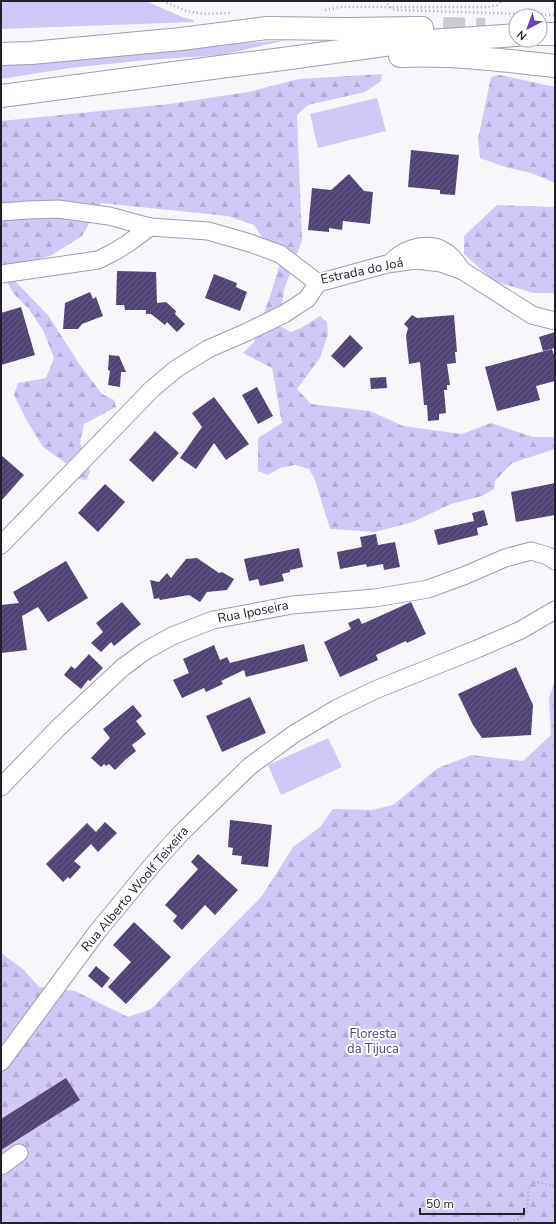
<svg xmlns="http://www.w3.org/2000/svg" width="556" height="1224" viewBox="0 0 556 1224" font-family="'Nunito Sans',sans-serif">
	<defs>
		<pattern id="forest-firs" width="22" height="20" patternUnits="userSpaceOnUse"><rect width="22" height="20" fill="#d2c8f7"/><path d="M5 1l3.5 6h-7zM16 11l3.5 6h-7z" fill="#b4acd4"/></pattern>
		<pattern id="building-hatch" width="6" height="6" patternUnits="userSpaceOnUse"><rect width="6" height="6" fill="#514474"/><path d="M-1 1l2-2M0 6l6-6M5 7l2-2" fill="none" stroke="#675c83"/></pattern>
	</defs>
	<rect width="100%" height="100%" fill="#f7f6fb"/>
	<g fill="#d2c8f7">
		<polygon points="1,1 146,1 182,17 193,20 194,22 1,29"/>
		<polygon points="287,40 221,55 147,60 70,68 1,79 1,61"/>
		<polygon points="377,98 386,131 318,148 310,114"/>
		<polygon points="328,738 342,767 281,795 268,765"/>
	</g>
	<g fill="url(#forest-firs)">
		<polygon points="382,74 381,81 365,92 308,105 297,115 302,240 284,290 280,326 291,332 301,328 320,316 327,322 328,334 320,358 297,389 311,404 370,411 403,426 462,434 491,423 533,437 555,437 555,449 512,463 495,481 494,489 482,496 451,504 413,522 375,532 330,529 315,480 309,469 295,465 280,468 268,475 258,471 258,438 282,423 272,368 243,353 254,342 272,290 280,263 254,225 228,216 101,203 82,236 50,256 18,264 16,282 48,315 80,365 102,394 114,400 116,407 84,424 80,443 90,472 86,480 78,479 70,466 43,447 27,421 14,395 18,383 46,378 54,358 43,330 28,308 14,294 1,272 1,121 169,104 248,92 299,79"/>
		<polygon points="500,75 555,87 555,183 531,173 505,167 480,158 478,139 491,77"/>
		<polygon points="497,205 555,207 555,293 533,293 494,281 464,254 464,236"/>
		<polygon points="555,681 555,1223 1,1223 1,953 23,969 39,987 75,991 128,1017 151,1009 262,896 293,847 320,827 333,809 372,810 393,805 438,768 472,755 523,761 551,735 549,698"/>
	</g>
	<g fill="url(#building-hatch)">
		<polygon points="411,150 459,155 455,195 440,194 440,190 408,187"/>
		<polygon points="349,174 364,191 373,192 370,224 343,221 342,230 329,228 329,232 308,230 312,188 331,190"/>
		<polygon points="117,271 156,272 157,303 166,302 176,311 175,314 185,324 177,332 167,322 165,325 151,314 146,314 146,310 125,310 124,305 116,305"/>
		<polygon points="214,274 237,283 236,287 247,292 240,311 205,298"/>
		<polygon points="90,292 93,299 96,297 103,316 82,324 78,329 63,329 65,303"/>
		<polygon points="21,307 35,355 1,365 1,313"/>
		<polygon points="412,315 417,318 454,315 457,352 455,352 456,363 447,364 450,385 447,385 447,390 444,390 446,413 439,414 439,420 428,421 427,405 424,405 420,362 409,364 406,336 408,328 404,324"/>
		<polygon points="555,332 555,348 543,351 539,337"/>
		<polygon points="350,335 363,348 344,368 331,356"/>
		<polygon points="552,349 555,358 555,381 536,386 540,400 497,411 485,367"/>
		<polygon points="109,355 119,356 126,372 121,372 120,387 108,385 110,371 108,370"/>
		<polygon points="386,377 387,388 371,389 370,378"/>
		<polygon points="257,387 273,416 258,424 242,395"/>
		<polygon points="214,397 249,444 226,460 214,443 196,469 180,458 202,427 192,413"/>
		<polygon points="155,431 179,453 153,482 129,460"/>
		<polygon points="1,455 24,475 1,501"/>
		<polygon points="555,483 555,515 516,522 511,492"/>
		<polygon points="105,484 125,502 98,532 78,513"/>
		<polygon points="484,510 488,525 477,528 478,535 438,545 434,530 474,521 472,513"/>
		<polygon points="376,534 378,545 395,542 400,567 384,570 383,564 367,567 366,564 340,569 337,552 362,547 360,537"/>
		<polygon points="299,548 303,567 290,570 290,572 282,574 284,581 260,586 258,579 249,581 244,559"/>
		<polygon points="197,558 219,573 222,572 234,579 227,590 207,592 200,602 189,595 160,600 159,598 154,599 150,580 159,582 167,573 171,578 186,559"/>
		<polygon points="66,561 88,598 48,622 38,607 22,616 27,650 1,653 1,605 19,603 13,592"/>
		<polygon points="122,602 141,624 114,646 111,642 101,652 91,643 103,632 96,623"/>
		<polygon points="411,602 426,634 407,643 406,641 376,655 378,660 340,677 324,642 351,629 348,623 359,618 362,624"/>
		<polygon points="304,644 308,661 246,677 244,670 221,681 223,684 206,692 204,688 182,698 173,680 189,673 183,659 214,645 220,660 227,657 230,663"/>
		<polygon points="89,654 103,668 90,681 88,680 81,689 64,675 71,666 75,669"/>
		<polygon points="516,667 533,705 531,735 482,738 473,725 458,694"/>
		<polygon points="250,697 266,733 222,752 206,716"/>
		<polygon points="133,705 142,716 136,721 146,734 132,745 136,751 125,760 115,770 109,764 106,766 104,764 101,767 91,758 110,738 103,729"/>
		<polygon points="230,820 272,825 268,867 241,864 242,856 232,855 233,848 228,847"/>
		<polygon points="105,822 117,833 98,852 91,844 74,861 81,867 70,879 68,877 63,882 46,864 87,823 96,832"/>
		<polygon points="198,854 238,890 215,915 205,905 182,930 173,921 177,916 165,905 198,869 191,862"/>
		<polygon points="134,922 171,957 126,1004 108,987 131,962 113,945"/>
		<polygon points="96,966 110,978 102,988 88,976"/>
		<polygon points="66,1078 80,1100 1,1150 1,1119"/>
	</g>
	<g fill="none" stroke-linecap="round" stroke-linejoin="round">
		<polyline stroke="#cccbd1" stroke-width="22" stroke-dasharray="22 11" stroke-linecap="butt" points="443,28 485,29"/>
		<g stroke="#a19cb3" stroke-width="19">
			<g id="minor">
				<polyline points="1,212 28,210 58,209 109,216 150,227 208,231 250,243 280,254 318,283 387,264 416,260 441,263 463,271 532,315 555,321"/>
				<path d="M394,259C407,248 429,241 444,251C452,255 456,262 461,269"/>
				<polyline points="1,274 98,260 114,252 127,244 150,227"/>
				<polyline points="1,545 152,389 176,369 208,349 247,332 284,314 307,299 318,283"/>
				<polyline points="1,787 58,728 122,668 145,651 172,636 213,620 292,605 375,598 428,589 466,575 505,558 531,551 548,556 555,561"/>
				<polyline points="1,1062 97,932 154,863 181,833 250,766 294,734 336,709 375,690 477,649 521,630 555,610"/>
				<polyline points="1,1166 19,1153"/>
			</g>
		</g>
		<g stroke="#a19cb3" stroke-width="24">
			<g id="highway">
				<polyline points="540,34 555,34"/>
				<polyline points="1,54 31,53 181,39 267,28 345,29 422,28"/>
				<path d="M400,56C452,54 503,60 555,66"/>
				<polyline points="1,96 227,66 275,60 399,43 516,35"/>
			</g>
		</g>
		<g stroke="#aaa9af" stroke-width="2.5" stroke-dasharray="1 3" stroke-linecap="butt">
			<polyline points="163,1 186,11 203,14 230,13"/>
			<polyline points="325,10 340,7 488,7 497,5 501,1"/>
			<path d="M510,1223C532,1215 527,1210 528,1190L535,1182L555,1186"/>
		</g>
		<use href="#minor" stroke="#fff" stroke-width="17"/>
		<use href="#highway" stroke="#fff" stroke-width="22"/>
		<polyline stroke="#aaa9af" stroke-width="2.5" stroke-dasharray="1 3" stroke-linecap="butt" points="385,1 392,9 396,10 555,15"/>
	</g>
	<g text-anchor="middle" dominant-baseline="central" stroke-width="4" stroke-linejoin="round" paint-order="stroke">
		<g font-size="13" fill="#22212a" stroke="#fff">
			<text transform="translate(362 271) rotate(-12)">Estrada do Joá</text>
			<text transform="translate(253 612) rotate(-11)">Rua Iposeira</text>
			<text transform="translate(135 889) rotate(-50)">Rua Alberto Woolf Teixeira</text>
		</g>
		<g font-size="13" fill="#534083" stroke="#fff">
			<text x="373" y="1034">Floresta<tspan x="373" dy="15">da Tijuca</tspan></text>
		</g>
	</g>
	<rect width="556" height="1224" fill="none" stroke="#22212a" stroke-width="4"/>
	<g transform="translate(528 28) rotate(221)"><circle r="19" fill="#ffffff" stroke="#a7a6aa"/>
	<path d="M0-3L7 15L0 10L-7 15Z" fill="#6b41b9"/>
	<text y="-6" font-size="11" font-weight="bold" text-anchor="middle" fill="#22212a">N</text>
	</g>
	<path d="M420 1208v6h104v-6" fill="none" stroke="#22212a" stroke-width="2"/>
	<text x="426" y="1208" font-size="12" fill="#22212a" stroke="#ffffff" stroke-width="3" paint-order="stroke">50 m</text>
</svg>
